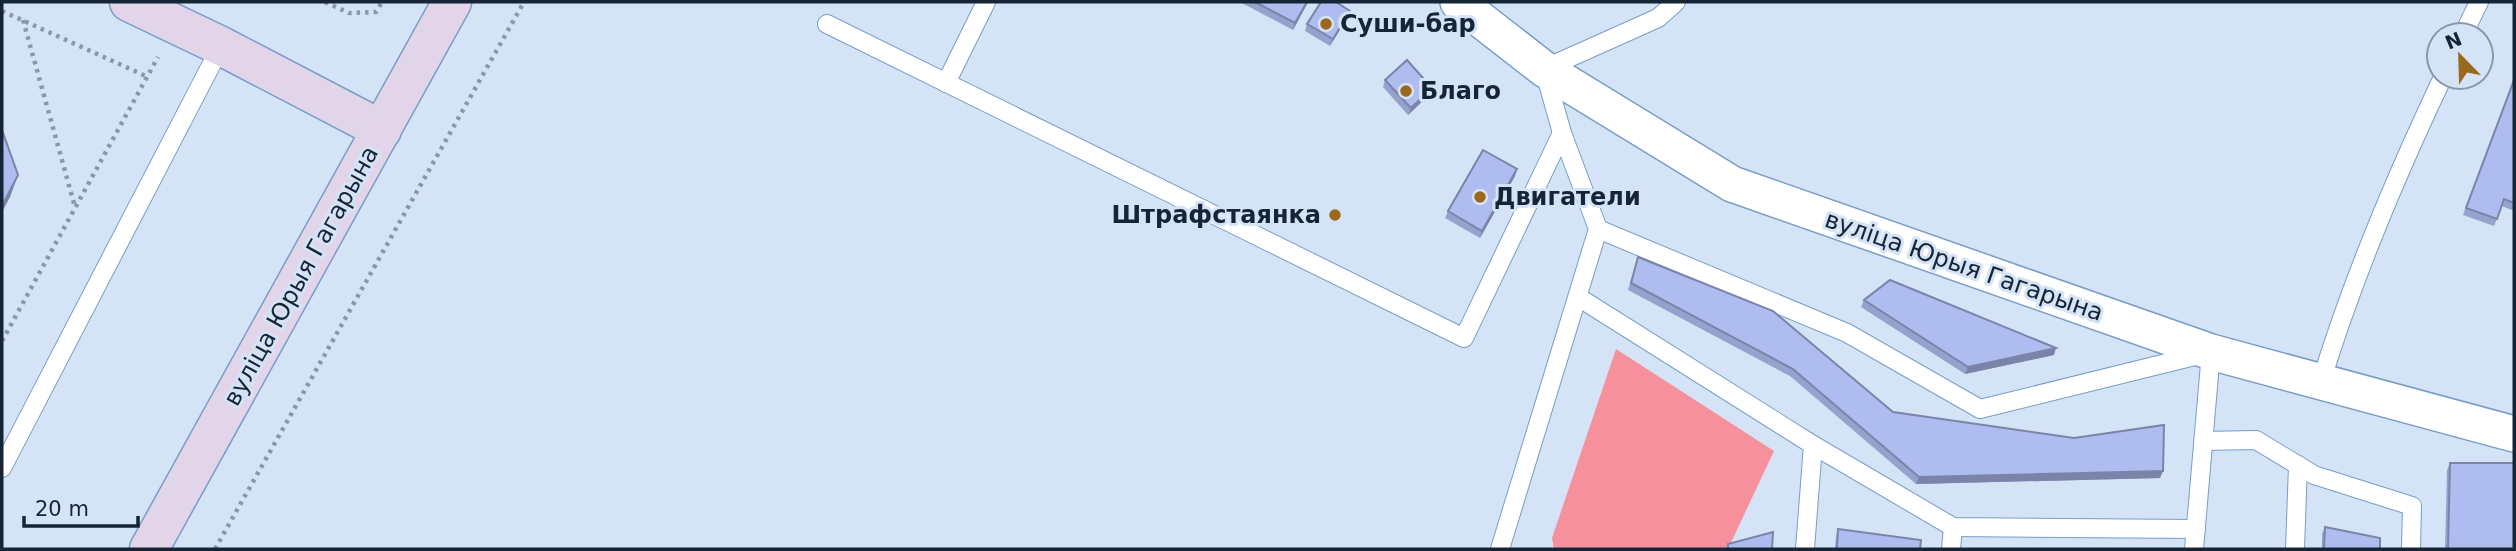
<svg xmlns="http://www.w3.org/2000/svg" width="2516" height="551" viewBox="0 0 2516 551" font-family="'DejaVu Sans',sans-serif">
	<rect width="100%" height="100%" fill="#d4e4f6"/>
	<polygon fill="#f7909d" points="1616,349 1774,451 1728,549 1554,549 1552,538"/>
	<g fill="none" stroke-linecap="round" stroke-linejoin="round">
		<g stroke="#789dc7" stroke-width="20">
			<g id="lane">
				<polyline points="827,24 1464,338 1562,133"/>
				<polyline points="2463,35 2479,2"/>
				<polyline points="946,83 986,2"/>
				<polyline points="1598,229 1847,333 1980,409 2211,352 2194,549"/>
				<polyline points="1578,297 1813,445 1805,549"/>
				<path d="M2321,382C2353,277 2396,176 2443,77"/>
				<polyline points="2203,441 2256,440 2314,475 2412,506 2411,549"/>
				<polyline points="1813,445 1953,527 2196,529"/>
				<polyline points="2,468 221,46"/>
				<polyline points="1500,549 1598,229 1562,133 1544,69 1658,18 1676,2"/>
				<polyline points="1951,549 1953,527"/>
				<polyline points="2295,549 2298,465"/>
			</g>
		</g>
		<g stroke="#789dc7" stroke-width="38">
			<polyline id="street" points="1458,2 1544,69 1732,184 2211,352 2514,434"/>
		</g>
		<g stroke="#789dc7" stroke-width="41">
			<g id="secondary">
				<polyline points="129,2 221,46 382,130"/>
				<polyline points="149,549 452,2"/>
			</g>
		</g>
		<g stroke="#8897a9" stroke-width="4.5" stroke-dasharray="3.5 5" stroke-linecap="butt">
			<polyline points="325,2 349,13 376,12 382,2"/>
			<polyline points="2,11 148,77"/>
			<polyline points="23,20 75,207"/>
			<polyline points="2,341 158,57"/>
			<polyline points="215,549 524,2"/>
		</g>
		<use href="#lane" stroke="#fff" stroke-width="18"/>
		<use href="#street" stroke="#fff" stroke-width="35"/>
		<use href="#secondary" stroke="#e2d5e9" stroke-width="38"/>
	</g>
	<g fill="#96a2ce">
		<polygon points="1240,2 1308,2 1293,30"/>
		<polygon points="1350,11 1347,18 1330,46 1305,31 1307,24"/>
		<polygon points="1385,80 1432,88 1429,95 1408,115 1383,87"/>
		<polygon points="2514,80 2514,211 2502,206 2494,226 2463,215"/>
		<polygon points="1515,176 1480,238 1445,218 1448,211"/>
		<polygon points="1638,257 1893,412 2160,478 1916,484 1790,376 1628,290"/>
		<polygon points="1864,300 2054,355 1965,374 1861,307"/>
		<polygon points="2450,463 2514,549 2445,549 2447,470"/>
		<polygon points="2325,527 2380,549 2322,549 2322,534"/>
		<polygon points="1838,529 1920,549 1835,549 1836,536"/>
	</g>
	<g fill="#7a84a8">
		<polygon points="1307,2 1308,2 1293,30 1295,23"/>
		<polygon points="1350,11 1347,18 1330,46 1333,39"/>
		<polygon points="1432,88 1429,95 1408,115 1411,108"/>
		<polygon points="1517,169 1515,176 1480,238 1482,231"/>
		<polygon points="18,175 10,197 2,212 2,206"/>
		<polygon points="2056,348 2054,355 1965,374 1968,367"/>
		<polygon points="2163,471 2160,478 1916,484 1919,477"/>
	</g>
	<g fill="#aebcf0" stroke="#7a84a8" stroke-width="2">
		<polygon points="1255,2 1307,2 1295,23"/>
		<polygon points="1321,2 1336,2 1350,11 1333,39 1307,24"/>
		<polygon points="1407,60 1432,88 1411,108 1385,80"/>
		<polygon points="2514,80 2514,203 2504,199 2497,219 2466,208"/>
		<polygon points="2,130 18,175 2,206"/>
		<polygon points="1483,150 1517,169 1482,231 1448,211"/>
		<polygon points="1638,257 1773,311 1893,412 2074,438 2164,425 2163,471 1919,477 1793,369 1631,283"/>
		<polygon points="1890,280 2056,348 1968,367 1864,300"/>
		<polygon points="2450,463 2514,463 2514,549 2448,549"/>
		<polygon points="2325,527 2380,538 2380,549 2324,549"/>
		<polygon points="1838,529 1921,540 1920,549 1837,549"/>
		<polygon points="1773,532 1772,549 1728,549 1728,544"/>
	</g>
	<g fill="#9b691d" stroke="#d4e4f6" stroke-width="2.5">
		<circle cx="1326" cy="24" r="7"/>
		<circle cx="1406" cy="91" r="7"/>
		<circle cx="1480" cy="197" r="7"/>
		<circle cx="1335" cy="215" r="7"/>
	</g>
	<g text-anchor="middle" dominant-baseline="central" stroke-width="6" stroke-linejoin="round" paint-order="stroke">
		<g font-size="24" font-weight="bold" fill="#162536" stroke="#d4e4f6" text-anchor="start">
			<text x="1340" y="24">Суши-бар</text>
			<text x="1420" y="91">Благо</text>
			<text x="1494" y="197">Двигатели</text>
			<text x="1321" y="215" text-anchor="end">Штрафстаянка</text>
		</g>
		<g font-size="24" fill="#162536" stroke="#d4e4f6">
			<text transform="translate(1964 266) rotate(19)">вуліца Юрыя Гагарына</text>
			<text transform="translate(301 276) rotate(-61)">вуліца Юрыя Гагарына</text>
		</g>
	</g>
	<rect width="2516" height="551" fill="none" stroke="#162536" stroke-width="7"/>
	<g transform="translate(2460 56) rotate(337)"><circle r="33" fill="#d4e4f6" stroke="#8898a9" stroke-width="2"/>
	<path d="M0-5L12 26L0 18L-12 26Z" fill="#9b691d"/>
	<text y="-10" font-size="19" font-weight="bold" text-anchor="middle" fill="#162536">N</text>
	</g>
	<path d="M24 516v10h114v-10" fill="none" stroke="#162536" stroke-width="3.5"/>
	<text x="35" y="516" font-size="21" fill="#162536" stroke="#d4e4f6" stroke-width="5" paint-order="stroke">20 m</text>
</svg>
